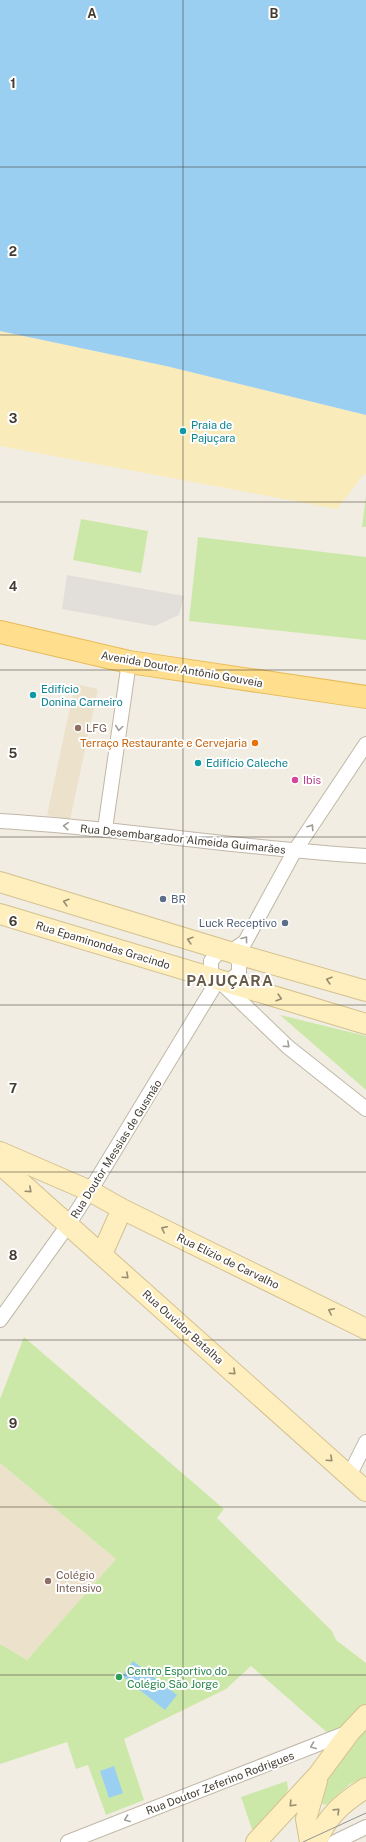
<svg xmlns="http://www.w3.org/2000/svg" width="366" height="1842" font-family="'Public Sans',sans-serif">
  <rect width="100%" height="100%" fill="#f2ede2"/>
  <path fill="#ece2cb" d="M75,684L98,689L70,820L47,815Z
    M0,1463L116,1559L27,1660L0,1644Z"/>
  <path fill="#cce8a8" d="M366,496V527H362Z
    M81,519L148,531L141,573L73,560Z
    M198,537L366,557V640L189,621Z
    M280,1015L366,1036V1090Z
    M24,1337L224,1509L217,1518L332,1631L336,1640L366,1663V1711L356,1721L330,1735L251,1666L226,1689L124,1739L144,1800L106,1815L88,1765L76,1769L67,1742L0,1764V1644L27,1660L116,1559L0,1463V1399Z
    M366,1723V1777L350,1784L327,1804L324,1805L322,1803L325,1778Z
    M287,1781L288,1790L263,1829L254,1835L241,1797Z"/>
  <path fill="#f9ebba" d="M0,331L166,366L366,415V475L364,474L337,509L0,446Z"/>
  <path fill="#e2dfdb" d="M67,575L184,596L179,615L155,626L62,609Z"/>
  <path fill="#9acff2" d="M0,0H366V415L166,366L0,331Z
    M133,1661L177,1695L165,1710L122,1676Z
    M114,1766L123,1793L109,1798L100,1771Z"/>
  <g fill="none" stroke-linecap="round" stroke-linejoin="round">
    <g stroke="#c0b7a7" stroke-width="16">
      <path id="street" d="M0,821C122,828 244,849 366,856
        M105,829L129,662
        M230,952L218,953L211,961V973L288,1047L366,1109
        M219,980L231,979L239,973V961L230,952L245,942L294,852L366,744
        M0,1320L68,1225L90,1191L218,980
        M349,1476L366,1442
        M68,1842L349,1732
        M335,1842L366,1827"/>
    </g>
    <g stroke="#d3c18f" stroke-width="22">
      <path id="secondary" d="M0,882L230,952L366,991
        M0,914L366,1024
        M0,1152L90,1191L122,1209L366,1329
        M0,1164L366,1491
        M102,1254L122,1209
        M256,1842L318,1775L350,1732L366,1715
        M310,1842L306,1819L317,1781
        M317,1842C325,1817 345,1801 366,1788"/>
    </g>
    <g stroke="#e7bc5a" stroke-width="24">
      <path id="primary" d="M0,632L129,662L366,697"/>
    </g>
    <use href="#street" stroke="#fff" stroke-width="14"/>
    <use href="#secondary" stroke="#ffefbe" stroke-width="20"/>
    <use href="#primary" stroke="#ffde8d" stroke-width="22"/>
    <path stroke="#939393" stroke-width="1" d="M303,1842L366,1813"/>
  </g>
  <defs><path id="oneway-chevron" d="M-2-3.5L2.5 0L-2 3.5" fill="none" stroke-width="1.6" stroke-linecap="round" stroke-linejoin="round"/></defs>
  <g stroke="#a19e98">
    <use href="#oneway-chevron" transform="translate(119 728) rotate(98)"/>
    <use href="#oneway-chevron" transform="translate(66 826) rotate(-175)"/>
    <use href="#oneway-chevron" transform="translate(311 827) rotate(-56)"/>
    <use href="#oneway-chevron" transform="translate(245 939) rotate(-53)"/>
    <use href="#oneway-chevron" transform="translate(287 1045) rotate(42)"/>
    <use href="#oneway-chevron" transform="translate(313 1746) rotate(159)"/>
    <use href="#oneway-chevron" transform="translate(127 1819) rotate(159)"/>
  </g>
  <g stroke="#988d71">
    <use href="#oneway-chevron" transform="translate(66 902) rotate(-163)"/>
    <use href="#oneway-chevron" transform="translate(190 940) rotate(-163)"/>
    <use href="#oneway-chevron" transform="translate(329 980) rotate(-164)"/>
    <use href="#oneway-chevron" transform="translate(279 998) rotate(17)"/>
    <use href="#oneway-chevron" transform="translate(29 1190) rotate(42)"/>
    <use href="#oneway-chevron" transform="translate(164 1229) rotate(-154)"/>
    <use href="#oneway-chevron" transform="translate(126 1276) rotate(42)"/>
    <use href="#oneway-chevron" transform="translate(331 1311) rotate(-154)"/>
    <use href="#oneway-chevron" transform="translate(233 1372) rotate(42)"/>
    <use href="#oneway-chevron" transform="translate(330 1459) rotate(42)"/>
    <use href="#oneway-chevron" transform="translate(292 1804) rotate(133)"/>
    <use href="#oneway-chevron" transform="translate(337 1811) rotate(-44)"/>
  </g>
  <path fill="none" stroke="#433c32" stroke-width="1" stroke-opacity="0.55" d="M183,0V1842M0,167H366M0,335H366M0,502H366M0,670H366M0,837H366M0,1005H366M0,1172H366M0,1340H366M0,1507H366M0,1675H366"/>
  <g fill="#0f9aa8" stroke="#fff" stroke-width="1.5">
    <circle cx="183" cy="431" r="4"/>
    <circle cx="33" cy="695" r="4"/>
    <circle cx="198" cy="763" r="4"/>
  </g>
  <g fill="#8d6e63" stroke="#fff" stroke-width="1.5">
    <circle cx="78" cy="728" r="4"/>
    <circle cx="48" cy="1581" r="4"/>
  </g>
  <circle fill="#e8710a" stroke="#fff" stroke-width="1.5" cx="255" cy="743" r="4"/>
  <circle fill="#d1479c" stroke="#fff" stroke-width="1.5" cx="295" cy="780" r="4"/>
  <g fill="#5c6f8a" stroke="#fff" stroke-width="1.5">
    <circle cx="163" cy="899" r="4"/>
    <circle cx="285" cy="923" r="4"/>
  </g>
  <circle fill="#2e9e5b" stroke="#fff" stroke-width="1.5" cx="119" cy="1677" r="4"/>
  <g text-anchor="middle" stroke-width="4" stroke-linejoin="round" paint-order="stroke">
    <g font-size="11" fill="#0d838f" stroke="#fff" text-anchor="start">
      <text x="191" y="429">Praia de<tspan x="191" dy="13">Pajuçara</tspan></text>
      <text x="41" y="693">Edifício<tspan x="41" dy="13">Donina Carneiro</tspan></text>
      <text x="206" y="767">Edifício Caleche</text>
    </g>
    <g font-size="11" fill="#433c32" stroke="#fff">
      <text transform="translate(182 669) rotate(10)" y="4">Avenida Doutor Antônio Gouveia</text>
      <text transform="translate(183 839) rotate(6)" y="4">Rua Desembargador Almeida Guimarães</text>
      <text transform="translate(103 945) rotate(17)" y="4">Rua Epaminondas Gracindo</text>
      <text transform="translate(116 1149) rotate(-58)" y="4">Rua Doutor Messias de Gusmão</text>
      <text transform="translate(228 1261) rotate(26)" y="4">Rua Elízio de Carvalho</text>
      <text transform="translate(183 1327) rotate(42)" y="4">Rua Ouvidor Batalha</text>
      <text transform="translate(220 1783) rotate(-21)" y="4">Rua Doutor Zeferino Rodrigues</text>
    </g>
    <g font-size="11" fill="#785e54" stroke="#fff" text-anchor="start">
      <text x="86" y="732">LFG</text>
      <text x="56" y="1579">Colégio<tspan x="56" dy="13">Intensivo</tspan></text>
    </g>
    <g font-size="11" fill="#c56008" stroke="#fff" text-anchor="end">
      <text x="247" y="747">Terraço Restaurante e Cervejaria</text>
    </g>
    <g font-size="11" fill="#b23c85" stroke="#fff" text-anchor="start">
      <text x="303" y="784">Ibis</text>
    </g>
    <g font-size="11" fill="#4e5e75" stroke="#fff" text-anchor="start">
      <text x="171" y="903">BR</text>
      <text x="277" y="927" text-anchor="end">Luck Receptivo</text>
    </g>
    <g font-size="11" fill="#27864d" stroke="#fff" text-anchor="start">
      <text x="127" y="1675">Centro Esportivo do<tspan x="127" dy="13">Colégio São Jorge</tspan></text>
    </g>
    <g font-size="15" font-weight="bold" letter-spacing="1" fill="#665a49" stroke="#fff">
      <text x="230" y="986">PAJUÇARA</text>
    </g>
  </g>
  <g font-size="13" text-anchor="middle" font-weight="bold" fill="#433c32" stroke="#fff" stroke-width="4" stroke-linejoin="round" paint-order="stroke">
    <text x="92" y="18">A</text>
    <text x="274" y="18">B</text>
    <text x="13" y="88">1</text>
    <text x="13" y="256">2</text>
    <text x="13" y="423">3</text>
    <text x="13" y="591">4</text>
    <text x="13" y="758">5</text>
    <text x="13" y="926">6</text>
    <text x="13" y="1093">7</text>
    <text x="13" y="1260">8</text>
    <text x="13" y="1428">9</text>
  </g>
</svg>
